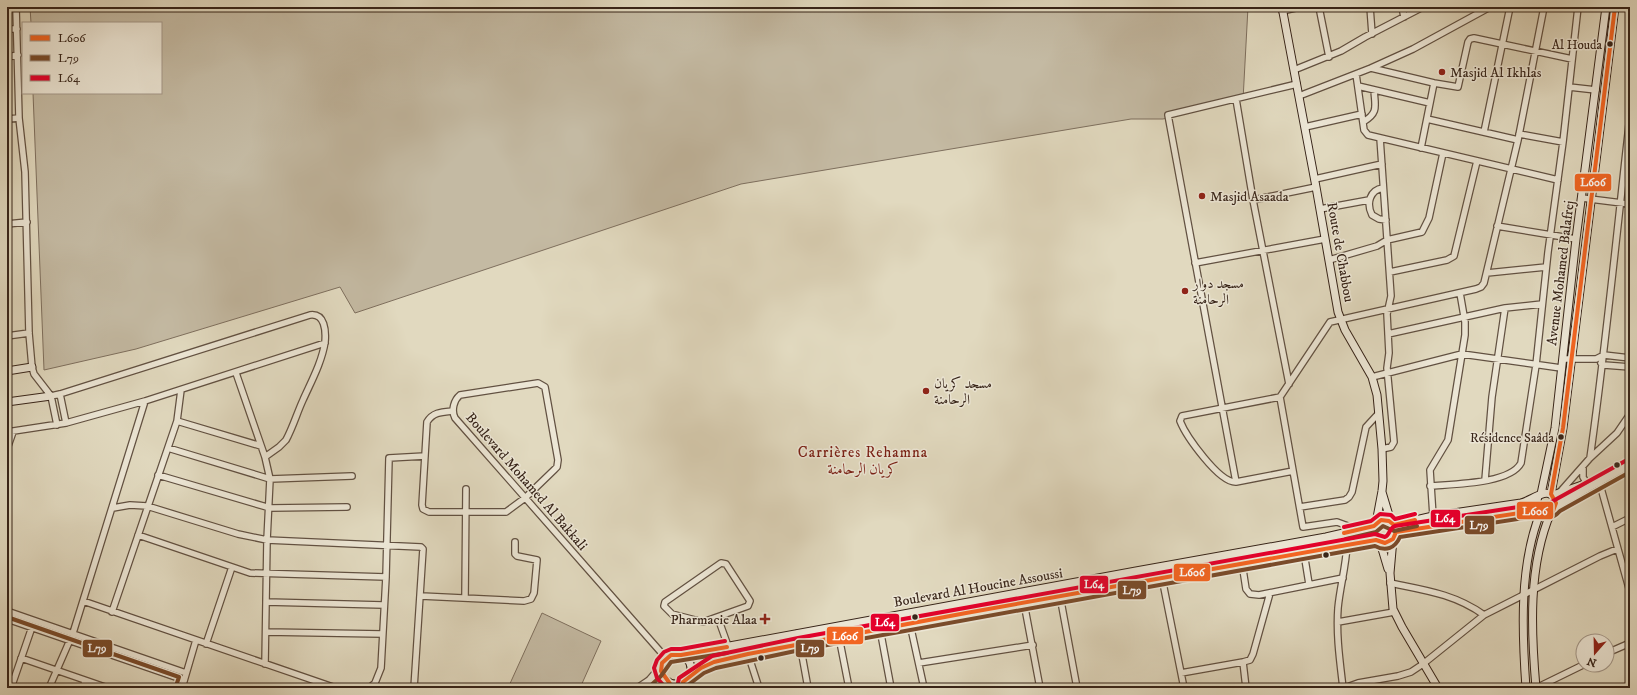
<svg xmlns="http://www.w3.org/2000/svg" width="1637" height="695" font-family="'IM FELL DW Pica',Amiri,serif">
  <rect width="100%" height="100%" fill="#e1d9bf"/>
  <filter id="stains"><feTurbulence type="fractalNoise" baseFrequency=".005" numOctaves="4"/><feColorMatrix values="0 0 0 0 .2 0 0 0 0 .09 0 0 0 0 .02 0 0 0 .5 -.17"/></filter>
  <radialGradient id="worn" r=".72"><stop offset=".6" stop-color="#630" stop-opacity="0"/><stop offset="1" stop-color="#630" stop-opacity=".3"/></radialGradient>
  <path fill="#c4baa3" stroke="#7e6f5e" d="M30,7H1248L1243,100L1163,119H1131L741,184L355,313L340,287L136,349L44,370L33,93H161V23H31Z
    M542,613L601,641L580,688H508Z"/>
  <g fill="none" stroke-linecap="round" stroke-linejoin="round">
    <g stroke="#625142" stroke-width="8">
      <path id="street" d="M16,7L19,118L25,172L29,333L32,367L34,374L51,396L57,425
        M1319,7L1329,57
        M1370,7L1372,34
        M1402,7L1404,17
        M1282,11L1300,7
        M7,29H17
        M7,57L18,55
        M1371,68L1434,83L1458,87L1468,42L1470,39L1474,38L1572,59
        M1294,70L1341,51L1365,37L1423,7
        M1356,74L1364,130L1368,135L1558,180
        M1358,86L1430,103
        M1569,87L1596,90
        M1299,96L1371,68L1413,49L1490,7
        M1236,99L1253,200L1289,384
        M7,119L19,118
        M1427,119L1518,140
        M1363,122C1379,113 1375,106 1374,90
        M1305,127L1362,114
        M1484,132L1510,7
        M1519,134L1563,142
        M1380,138L1391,296L1387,314L1389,353L1387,368L1394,442L1391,447L1382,449
        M1421,148L1434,83
        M1315,179L1382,164
        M1383,188C1370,190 1366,203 1372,215L1379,219L1386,220
        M1582,198L1630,204
        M1253,200L1316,187
        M1320,209L1369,200
        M7,224L27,222
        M1497,226L1576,239
        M1329,260L1377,246L1387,240L1422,232L1429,218L1443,153
        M1195,263L1325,239
        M1390,272L1447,260L1454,256L1477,161
        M1487,273L1546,267
        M1388,334L1505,308L1542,304
        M7,336L29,333
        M1563,359H1596L1604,355L1630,358
        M1601,363L1604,365L1630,367
        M236,373L265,457L270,479L267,540L265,664
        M1372,377L1462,354L1561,368
        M60,394L66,423
        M51,396L60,394L310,315C325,313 326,331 325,342C322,362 311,382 303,400C297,413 293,427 286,440L279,447L265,457
        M1280,397L1182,416L1180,421C1186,436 1219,483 1236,482L1293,471
        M453,411C442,412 433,412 427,422L422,505L423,509L429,512H506L525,498L554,470L557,467L558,460L545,387L538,383L460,395C454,400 451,410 455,418L666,658
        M177,421L261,446
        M7,432L66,423L145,401L325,343
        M168,448L270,479L352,476
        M7,449L13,432
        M1590,458C1606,345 1617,230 1630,116
        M1583,468V477L1587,484
        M158,475L270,508L347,507
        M1485,480L1492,397L1505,308
        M1599,481L1630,592
        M1236,482L1168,115L1297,84
        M1430,486C1453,484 1510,484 1521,463L1536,365L1548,252L1563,142L1578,7
        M1560,492L1590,458L1617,433L1630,414
        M1300,507L1345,500L1349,497L1352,492L1366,427L1378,414
        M113,508L130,505L147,506L238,534L267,540L421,547L423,549L414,688
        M1433,516L1430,470L1448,440L1465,335V322L1460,293
        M1612,527L1630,518
        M1359,530L1337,522L1303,527L1280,397L1330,322L1476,289L1481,287L1484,283L1518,140L1544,7
        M138,535L250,573L386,577
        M1304,553L1309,584
        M721,563L726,564L750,601L748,606L703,622L672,614L664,606L665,602Z
        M1242,563L1246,589L1250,594L1259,595L1343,578
        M1624,570L1630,568
        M1162,578L1184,688
        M1390,583C1424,590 1455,594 1484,615
        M421,596L524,601L531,599L534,593L537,560L517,556L515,554V542
        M1060,596L1077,688
        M465,598L466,489
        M83,601L336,688
        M266,602L383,605
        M1024,603L1040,688
        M7,611L186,673
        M112,612L177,421L181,390
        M718,618L728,646
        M7,619L184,680
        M1338,622L1394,612
        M910,624L924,688
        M880,629L891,688
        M266,632L382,634
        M798,633L808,688
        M839,637L849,688
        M206,644L232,567
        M1607,653L1630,643
        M748,654L759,688
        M21,658L108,688
        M1243,662L1246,688
        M919,663L1033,645
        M1181,673L1243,662L1250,660L1253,654L1270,593
        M649,680H665
        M11,688L32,627
        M49,688L73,633L145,401
        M83,688L85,681
        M182,688L196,640
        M369,688L375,683L381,668L386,577L389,458L425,456
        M637,688L649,680L661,666
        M1343,688C1340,662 1336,635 1338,608C1340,587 1346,566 1347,545
        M1344,688L1358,683L1398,676L1411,672L1423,664L1484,615L1600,556L1617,549
        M1536,688L1583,665"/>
    </g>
    <g stroke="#372419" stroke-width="9">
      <path id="secondary" d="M1282,7L1316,187L1338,312L1345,330L1372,377L1377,395L1382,449L1383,481L1382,491L1376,523
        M7,371L32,367
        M7,402L51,396
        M1382,492L1391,522
        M1541,494L1555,428L1576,239L1606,7
        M1551,494L1563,428L1615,7
        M1553,495L1582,485L1593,484
        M1556,506C1581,492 1605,478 1630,465
        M1372 531a12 12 0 1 1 24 0a12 12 0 1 1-24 0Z
        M1394,525L1433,516L1521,503C1530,501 1543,490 1550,494C1560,498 1557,509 1549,513L1541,511L1536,503L1538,497
        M1396,532L1531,512L1539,510
        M1393,539L1390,573L1393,609L1402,627L1438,688
        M1380,542L1388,569
        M661 669a15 15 0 1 1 30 0a15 15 0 1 1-30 0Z
        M681,655L1136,571L1326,537L1374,526
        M688,679L701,668L714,662L799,644L1376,540
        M1526,688C1522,632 1519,564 1541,511
        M1536,688C1531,630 1528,566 1551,512"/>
    </g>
    <use href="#street" stroke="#ece6d5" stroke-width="5.5"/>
    <use href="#secondary" stroke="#ece6d5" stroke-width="7"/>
    <g stroke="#ece6d5" stroke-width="7">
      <path id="bus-1" d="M1344,533L1374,526L1381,520L1389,521L1394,525L1415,520
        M673,688L661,671L662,663L671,655H681L727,647
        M683,688V682L701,668L714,662L748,654L966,613L1347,545L1376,540L1385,543L1393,539L1396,532L1539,510L1546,513L1553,511L1556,503L1551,494L1563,428L1615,7"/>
    </g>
    <g stroke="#ece6d5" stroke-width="7">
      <path id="bus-2" d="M1346,539L1376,532L1383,526L1394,531L1417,526
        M7,617L179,677L176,686
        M648,688L661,676L671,662L727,653
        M684,688L704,673L716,668L800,650L1375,546C1386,552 1395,548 1400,537L1538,516C1547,520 1554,518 1560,511L1630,472"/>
    </g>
    <g stroke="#ece6d5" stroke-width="7">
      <path id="bus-3" d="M1344,527L1371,521L1380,514L1391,515L1395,519L1415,514
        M666,688L657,678L654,668L657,660L664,652L671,649H681L725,641
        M677,688L679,678L712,656L798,638L1375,534L1385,537C1390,535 1389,528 1395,526L1538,504L1547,507L1553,501L1627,460"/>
    </g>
    <use href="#bus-1" stroke="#f26522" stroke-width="4"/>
    <use href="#bus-2" stroke="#7a4b2a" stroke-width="4"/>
    <use href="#bus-3" stroke="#e4002b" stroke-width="4"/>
  </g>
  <g fill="#372419" stroke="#ece6d5" stroke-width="1.5">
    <circle cx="1610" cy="44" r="3.5"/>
    <circle cx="1561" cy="437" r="3.5"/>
    <circle cx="1617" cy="465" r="3.5"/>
    <circle cx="1326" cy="555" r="3.5"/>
    <circle cx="915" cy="617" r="3.5"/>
    <circle cx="761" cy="658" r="3.5"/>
  </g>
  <g fill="#8f2418" stroke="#ece6d5" stroke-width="1.5">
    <circle cx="1442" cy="72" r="4"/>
    <circle cx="1202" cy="196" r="4"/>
    <circle cx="1185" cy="291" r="4"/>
    <circle cx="926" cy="391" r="4"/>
    <path d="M763 613h4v4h4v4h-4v4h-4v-4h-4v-4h4z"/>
  </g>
  <g text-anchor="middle" stroke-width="3" stroke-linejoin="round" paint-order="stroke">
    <g font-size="13" fill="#372419" stroke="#ece6d5" text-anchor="end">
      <text x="1602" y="49">Al Houda</text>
      <text x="1554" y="442">Résidence Saâda</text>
    </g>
    <g font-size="14" fill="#372419" stroke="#ece6d5" text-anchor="start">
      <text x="1450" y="77">Masjid Al Ikhlas</text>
      <text x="1210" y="201">Masjid Asaada</text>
      <text x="1193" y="288">مسجد دوار<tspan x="1193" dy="16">الرحامنة</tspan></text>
      <text x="934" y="388">مسجد كريان<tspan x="934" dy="16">الرحامنة</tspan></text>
      <text x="757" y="624" text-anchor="end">Pharmacie Alaa</text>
    </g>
    <g font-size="14" fill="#372419" stroke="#ece6d5">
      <text transform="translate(1341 252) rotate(80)" y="5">Route de Chabbou</text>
      <text transform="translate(1560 273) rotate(-83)" y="5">Avenue Mohamed Balafrej</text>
      <text transform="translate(527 481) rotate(49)" y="5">Boulevard Mohamed Al Bakkali</text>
      <text transform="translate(978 587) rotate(-10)" y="5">Boulevard Al Houcine Assoussi</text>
    </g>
    <g font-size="15" letter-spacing="1" fill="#7a1f14" stroke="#ece6d5">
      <text x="863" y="457">Carrières Rehamna<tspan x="863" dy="17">كريان الرحامنة</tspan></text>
    </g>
  </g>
  <g stroke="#ece6d5" stroke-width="1.5">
    <rect x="1574" y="173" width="38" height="19" rx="4" fill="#f26522"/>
    <rect x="1516" y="501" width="38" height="19" rx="4" fill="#f26522"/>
    <rect x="1430" y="509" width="31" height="19" rx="4" fill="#e4002b"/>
    <rect x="1464" y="515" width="31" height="20" rx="4" fill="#7a4b2a"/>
    <rect x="1173" y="563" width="38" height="19" rx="4" fill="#f26522"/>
    <rect x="1079" y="575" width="30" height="19" rx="4" fill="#e4002b"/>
    <rect x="1117" y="580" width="30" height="20" rx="4" fill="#7a4b2a"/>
    <rect x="870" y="613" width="30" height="19" rx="4" fill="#e4002b"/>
    <rect x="826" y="626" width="38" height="19" rx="4" fill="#f26522"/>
    <rect x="795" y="639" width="30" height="19" rx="4" fill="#7a4b2a"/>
    <rect x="82" y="639" width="31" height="19" rx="4" fill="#7a4b2a"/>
  </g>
  <g font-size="11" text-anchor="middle" font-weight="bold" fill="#fff">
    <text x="1593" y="186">L606</text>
    <text x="1535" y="515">L606</text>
    <text x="1445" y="522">L64</text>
    <text x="1479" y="529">L79</text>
    <text x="1192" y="576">L606</text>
    <text x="1094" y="588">L64</text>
    <text x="1132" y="594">L79</text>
    <text x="885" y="626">L64</text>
    <text x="845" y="640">L606</text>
    <text x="810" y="652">L79</text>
    <text x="97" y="652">L79</text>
  </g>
  <rect width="1637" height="695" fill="none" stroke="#e1d9bf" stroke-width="24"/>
  <rect x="8" y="8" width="1621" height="679" fill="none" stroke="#372419" stroke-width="2"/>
  <rect x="12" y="12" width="1613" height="671" fill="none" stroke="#372419"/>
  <rect x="22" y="22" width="140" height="72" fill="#ece6d5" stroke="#a4988a"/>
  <rect x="30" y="35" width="20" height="6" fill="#f26522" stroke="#a4988a"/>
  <text x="58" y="42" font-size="12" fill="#372419">L606</text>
  <rect x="30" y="55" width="20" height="6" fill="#7a4b2a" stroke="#a4988a"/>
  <text x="58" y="62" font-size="12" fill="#372419">L79</text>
  <rect x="30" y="75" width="20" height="6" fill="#e4002b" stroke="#a4988a"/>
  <text x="58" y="82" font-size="12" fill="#372419">L64</text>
  <g transform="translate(1595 653) rotate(200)"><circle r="19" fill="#ece6d5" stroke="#a4988a"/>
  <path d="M0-3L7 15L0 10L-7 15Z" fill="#8f2418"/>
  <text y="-6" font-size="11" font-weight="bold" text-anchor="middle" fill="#372419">N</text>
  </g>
  <rect width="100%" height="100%" filter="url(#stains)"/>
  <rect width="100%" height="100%" fill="url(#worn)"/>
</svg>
